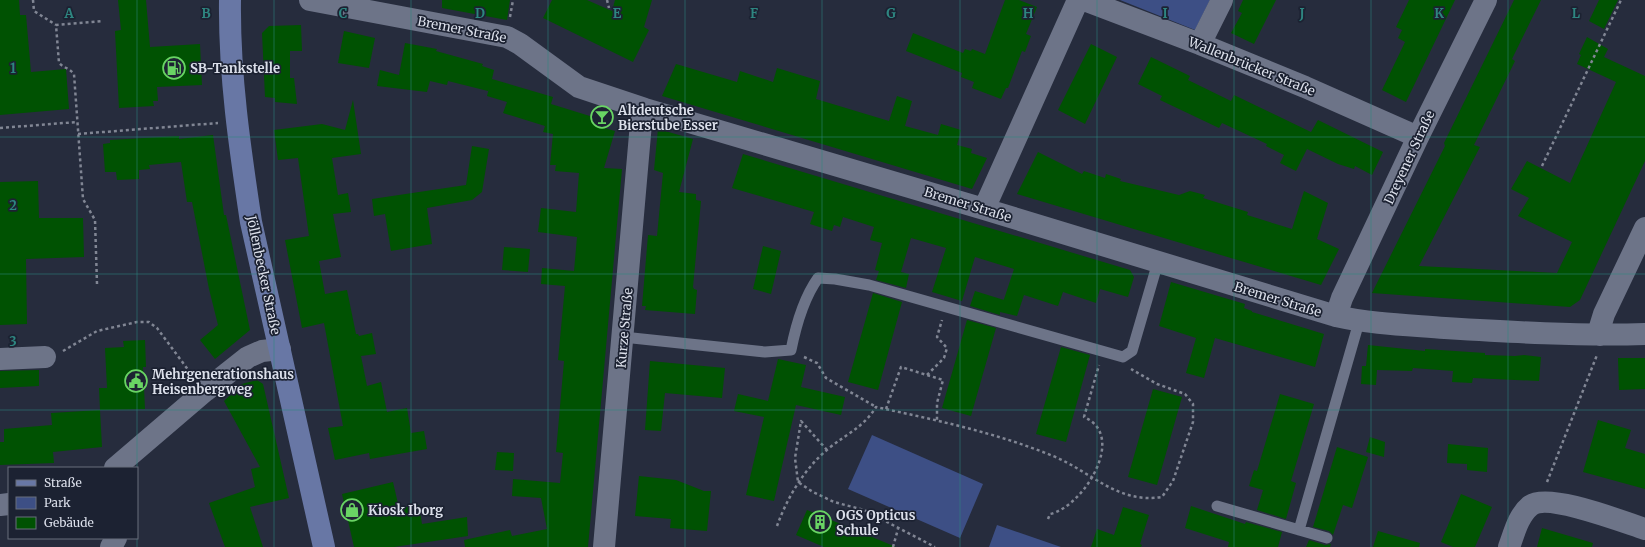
<svg xmlns="http://www.w3.org/2000/svg" width="1645" height="547" font-family="Merriweather,serif">
  <rect width="100%" height="100%" fill="#262c3d"/>
  <path fill="#3d4f85" d="M1120,0H1210L1195,30Z
    M872,435L983,484L960,538L848,489Z
    M997,525L1061,547H989Z"/>
  <path fill="#005202" d="M0,0H19L20,15H26L31,72L66,69L69,109L0,115Z
    M118,0H146L150,47L200,44L202,85L157,87L158,101H153L154,106L119,108L115,31L121,30Z
    M442,0H510L507,20L442,8Z
    M552,0H587L612,11L615,0H652L644,27L649,30L633,62L543,18Z
    M1005,0H1019L1037,7L1026,34L1031,36L1025,52L1022,51L1008,88H1006L1001,99L972,88L974,82L961,77L962,73L906,51L913,33L963,53L965,49L971,51L972,49L985,54Z
    M1243,0H1276L1254,44L1231,33L1242,13L1238,11Z
    M1409,0H1455L1406,102L1382,90L1405,42L1398,38L1402,30L1396,27Z
    M1514,0H1541L1512,59L1515,61L1474,145L1480,147L1419,266L1557,273L1572,242L1518,216L1529,198L1511,189L1527,161L1570,183L1616,82L1577,64L1581,55L1579,54L1587,37L1608,49L1604,57L1645,76V161L1580,300L1570,307L1372,293L1445,146L1444,143Z
    M1599,0H1618L1604,29L1589,21Z
    M301,25L302,51H290V78H294L297,104L275,102V98L265,97L262,33L269,26Z
    M344,31L375,38L369,68L338,63Z
    M405,43L437,49L436,51L483,64L482,66L494,70L492,79L553,97L551,104L606,121L604,128L615,131L604,168L622,169L588,547H465L464,540L510,530L512,536L547,529L541,498L512,496L513,479L560,483L563,453L556,452L564,361L558,360L565,286L541,284L542,268L574,271L577,237L538,232L541,208L576,212L579,173L555,171L556,165H550L553,134L543,132L545,126L503,113L507,102L487,96L489,88L488,91L448,81L447,85L430,81L427,92L377,86L380,70L399,75Z
    M1091,44L1117,57L1085,124L1058,110Z
    M1151,57L1190,76L1188,80L1231,101L1234,95L1311,132L1318,120L1383,152L1372,175L1355,166L1354,169L1338,164L1307,149L1296,171L1280,163L1284,155L1266,146L1267,144L1222,123L1219,128L1160,100L1162,96L1138,84Z
    M676,64L737,82L740,71L773,82L777,68L820,81L816,99L889,121L897,96L912,101L905,126L938,135L941,124L961,130L957,145L972,149L971,153L987,158L972,189L662,96Z
    M353,100L361,154L332,158L338,195L348,193L351,212L333,214L341,257L319,261L325,294L347,290L356,334H358L359,336L372,333L376,354L361,356L367,386L381,382L387,412L407,408L411,433L424,431L427,449L370,459L369,453L335,460L328,428L343,426L324,323L302,328L285,240L309,236L298,158L278,160L274,130L322,124L345,130Z
    M658,129L693,139L679,192L696,194V200L701,201L693,287L694,289L697,290L695,314L645,310L646,306H642L648,235L657,236L663,173L654,170Z
    M213,135L224,215H226L250,330L215,359L200,340L218,325L209,289L192,202H187L181,162L149,165L150,169L139,170V179L117,180L116,172H105L103,144L110,143V140L179,136V139Z
    M472,146L489,149L482,192L472,200L427,208L432,244L391,251L385,214L374,216L372,199L466,185Z
    M1038,152L1082,174L1084,171L1105,178L1106,174L1121,179L1120,181L1179,195L1190,191L1205,195L1203,198L1248,212L1247,215L1292,229L1304,191L1328,203L1317,239L1339,249L1321,285L1017,194Z
    M743,154L1130,270L1134,277L1128,297L1100,289L1096,303L1063,292L1058,306L1024,295L1017,316L1000,312V315L970,306L975,291L1004,300L1003,302L1014,269L975,257L962,301L932,292L946,248L911,238L901,272L909,274L906,288L876,280L879,271L875,270L882,243L870,240L874,227L843,217L840,227L834,225L832,231L810,224L814,212L732,188Z
    M38,181L39,218H83L84,257L26,259L27,324L0,325V182Z
    M763,246L781,251L771,294L753,289Z
    M504,247L530,249L528,272L502,270Z
    M1171,282L1245,304L1244,308L1252,311V312L1324,334L1315,367L1215,338L1204,378L1186,373L1196,338L1159,326Z
    M873,293L902,302L878,390L848,382Z
    M967,320L996,328L971,416L942,408Z
    M145,340L146,367H143L145,409L100,410L99,388H107L105,348L124,347L123,341Z
    M1368,345L1425,351V349L1485,353V355L1515,356L1524,355L1541,357L1539,381L1473,378L1472,383L1452,382L1453,371L1413,368L1412,371L1377,370L1376,385L1361,384L1362,366H1366Z
    M1061,347L1090,355L1066,442L1036,434Z
    M1618,358H1645V389L1619,390Z
    M778,359L806,365L801,387L845,397L841,415L796,405L774,501L746,495L764,417L734,411L738,394L768,401Z
    M650,361L725,368L722,398L665,393L661,431L645,430Z
    M39,370V386L0,388V371Z
    M257,380L263,384L289,498L250,507L263,547H225L209,503L255,487L251,469L260,467L224,401L242,384Z
    M1153,389L1182,397L1157,485L1128,477Z
    M1280,394L1314,404L1291,481L1296,483L1286,519L1257,510L1263,490L1249,486L1254,470L1257,471Z
    M100,410L102,447L53,452L54,463L0,465V442H4V429L52,425L51,413Z
    M1598,420L1631,430L1625,448L1645,454V489L1583,472Z
    M1370,437L1385,442L1384,457L1366,452Z
    M1448,444L1488,448L1487,472L1467,470V464L1447,463Z
    M1337,447L1368,457L1352,508L1343,505L1333,535L1329,531L1313,527Z
    M497,452L514,453L513,471L495,470Z
    M639,476L676,480L704,491H711L707,531L670,528L671,519L635,516Z
    M393,482L399,508L419,505L422,524L467,517L468,536L394,547H354L342,494Z
    M1461,494L1492,507L1475,547H1453L1441,542Z
    M1191,506L1245,524L1246,522L1253,524L1282,532L1278,547H1228L1229,542L1185,528Z
    M1123,507L1149,515L1140,544L1142,545L1141,547H1091L1097,529L1114,535Z
    M807,510L896,547H824L796,535Z
    M1542,528L1593,543L1592,547H1537Z
    M1378,531L1420,543L1419,547H1373Z
    M1309,540L1325,545L1331,544L1330,547H1306Z"/>
  <g fill="none" stroke-linecap="round" stroke-linejoin="round">
    <path stroke="#818694" stroke-width="2.5" stroke-dasharray="3 3" stroke-linecap="butt" d="M33,0L34,11L56,25
      M607,0L609,8
      M510,17L513,0
      M0,128L77,122
      M78,134L218,123
      M1542,166L1621,0
      M97,284L95,220L83,199L74,74C69,68 64,68 59,63L56,25L102,21
      M63,351L97,331L137,322H149L157,328L192,375
      M804,357L817,363L826,378L876,407
      M927,375L944,358L947,348L937,337L942,320
      M886,409L901,367L943,380L937,403V420
      M827,450L801,421L795,458L798,482L813,492L834,502L864,510L935,547
      M1547,482L1597,355
      M1048,519L1050,514C1083,507 1128,436 1084,417L1099,365
      M777,526C787,498 804,469 828,449C846,434 863,428 876,407C936,420 997,433 1053,456C1092,472 1117,504 1162,497L1173,481L1193,422V404L1185,394L1157,384L1131,369
      M893,547L898,529"/>
    <path stroke="#6d7488" stroke-width="11" d="M623,337L765,352L791,350C796,325 803,299 818,278L835,279L869,285L1123,357L1132,351L1158,262
      M1217,506L1327,538
      M1299,530L1359,322"/>
    <path stroke="#6d7488" stroke-width="22" d="M310,0L507,37L520,44L579,87L645,109L984,209L1336,316C1372,324 1408,325 1445,328C1511,332 1578,336 1645,334
      M1084,0L1200,44L1305,87L1418,137
      M1200,44L1222,0
      M984,209L1078,0
      M1336,316L1342,298L1418,137L1486,0
      M1600,335V327L1604,314L1645,228
      M0,359L45,357
      M115,468L205,391L248,357L262,351L280,349
      M0,505L9,504
      M111,547L116,538
      M604,547L641,123L645,109
      M1509,547C1514,534 1518,516 1530,506C1547,492 1623,522 1645,529"/>
    <path stroke="#6877a5" stroke-width="22" d="M230,0C229,75 240,149 251,222L324,547"/>
  </g>
  <path fill="none" stroke="#2e8681" stroke-width="1" stroke-opacity="0.55" d="M137,0V547M274,0V547M411,0V547M548,0V547M685,0V547M822,0V547M960,0V547M1097,0V547M1234,0V547M1371,0V547M1508,0V547M0,137H1645M0,274H1645M0,410H1645"/>
  <defs>
    <g id="fuel-ring" transform="scale(1.15)"><circle r="9.5" fill="#1c2232" stroke="#69d464" stroke-width="1.5"/><path d="M-5.5-6h7V0h2V4h1.3V-2.5L3-4.5l.8-.8L6-3V5H2.5V1h-1V6h-7ZM-4.2-4.7v3.2H.2V-4.7Z" fill="#69d464"/></g>
    <g id="bar-ring" transform="scale(1.15)"><circle r="9.5" fill="#1c2232" stroke="#69d464" stroke-width="1.5"/><path d="M-6-5H6L.8 .8V4.5H3.5V6h-7V4.5H-.8V.8Z" fill="#69d464"/></g>
    <g id="civic-ring" transform="scale(1.15)"><circle r="9.5" fill="#1c2232" stroke="#69d464" stroke-width="1.5"/><path d="M-.6-6.5H3V-4.5H.6V-3L4-1V1h2V6H-6V1h2V-1L-.6-3ZM-1.2 2.5V6h2.4V2.5Z" fill="#69d464"/></g>
    <g id="shop-ring" transform="scale(1.15)"><circle r="9.5" fill="#1c2232" stroke="#69d464" stroke-width="1.5"/><path d="M-5-2.5h2.3a2.7 3.5 0 0 1 5.4 0H5L5.5 6h-11ZM-1.5-2.5h3a1.5 2.3 0 0 0-3 0Z" fill="#69d464"/></g>
    <g id="building-ring" transform="scale(1.15)"><circle r="9.5" fill="#1c2232" stroke="#69d464" stroke-width="1.5"/><path d="M-4-6H4V6H1V3H-1V6H-4ZM-2.5-4.3h1.7v1.8h-1.7ZM.8-4.3h1.7v1.8H.8ZM-2.5-1h1.7V.8h-1.7ZM.8-1h1.7V.8H.8Z" fill="#69d464"/></g>
  </defs>
  <g fill-rule="evenodd">
    <use href="#fuel-ring" x="174" y="68"/>
    <use href="#bar-ring" x="602" y="117"/>
    <use href="#civic-ring" x="136" y="381"/>
    <use href="#shop-ring" x="352" y="510"/>
    <use href="#building-ring" x="820" y="522"/>
  </g>
  <g text-anchor="middle" stroke-width="3.5" stroke-linejoin="round" paint-order="stroke">
    <g font-size="13" fill="#dbdfea" stroke="#1c2232">
      <text transform="translate(462 29) rotate(11)" y="5">Bremer Straße</text>
      <text transform="translate(1252 66) rotate(22)" y="5">Wallenbrücker Straße</text>
      <text transform="translate(1409 157) rotate(-65)" y="5">Dreyener Straße</text>
      <text transform="translate(968 204) rotate(17)" y="5">Bremer Straße</text>
      <text transform="translate(264 275) rotate(78)" y="5">Jöllenbecker Straße</text>
      <text transform="translate(1278 299) rotate(17)" y="5">Bremer Straße</text>
      <text transform="translate(624 328) rotate(-85)" y="5">Kurze Straße</text>
    </g>
    <g font-size="13" font-weight="bold" fill="#dbdfea" stroke="#1c2232" text-anchor="start">
      <text x="190" y="73">SB-Tankstelle</text>
      <text x="618" y="115">Altdeutsche<tspan x="618" dy="15">Bierstube Esser</tspan></text>
      <text x="152" y="379">Mehrgenerationshaus<tspan x="152" dy="15">Heisenbergweg</tspan></text>
      <text x="368" y="515">Kiosk Iborg</text>
      <text x="836" y="520">OGS Opticus<tspan x="836" dy="15">Schule</tspan></text>
    </g>
  </g>
  <g font-size="13" text-anchor="middle" font-weight="bold" fill="#2e8681" stroke="#1c2232" stroke-width="3.5" stroke-linejoin="round" paint-order="stroke">
    <text x="69" y="18">A</text>
    <text x="206" y="18">B</text>
    <text x="343" y="18">C</text>
    <text x="480" y="18">D</text>
    <text x="617" y="18">E</text>
    <text x="754" y="18">F</text>
    <text x="891" y="18">G</text>
    <text x="1028" y="18">H</text>
    <text x="1165" y="18">I</text>
    <text x="1302" y="18">J</text>
    <text x="1439" y="18">K</text>
    <text x="1576" y="18">L</text>
    <text x="13" y="73">1</text>
    <text x="13" y="210">2</text>
    <text x="13" y="346">3</text>
  </g>
  <rect x="8" y="467" width="130" height="72" fill="#1c2232" stroke="#686e7c"/>
  <rect x="16" y="480" width="20" height="6" fill="#6877a5" stroke="#686e7c"/>
  <text x="44" y="487" font-size="12" fill="#dbdfea">Straße</text>
  <rect x="16" y="497" width="20" height="12" fill="#3d4f85" stroke="#686e7c"/>
  <text x="44" y="507" font-size="12" fill="#dbdfea">Park</text>
  <rect x="16" y="517" width="20" height="12" fill="#005202" stroke="#686e7c"/>
  <text x="44" y="527" font-size="12" fill="#dbdfea">Gebäude</text>
</svg>
